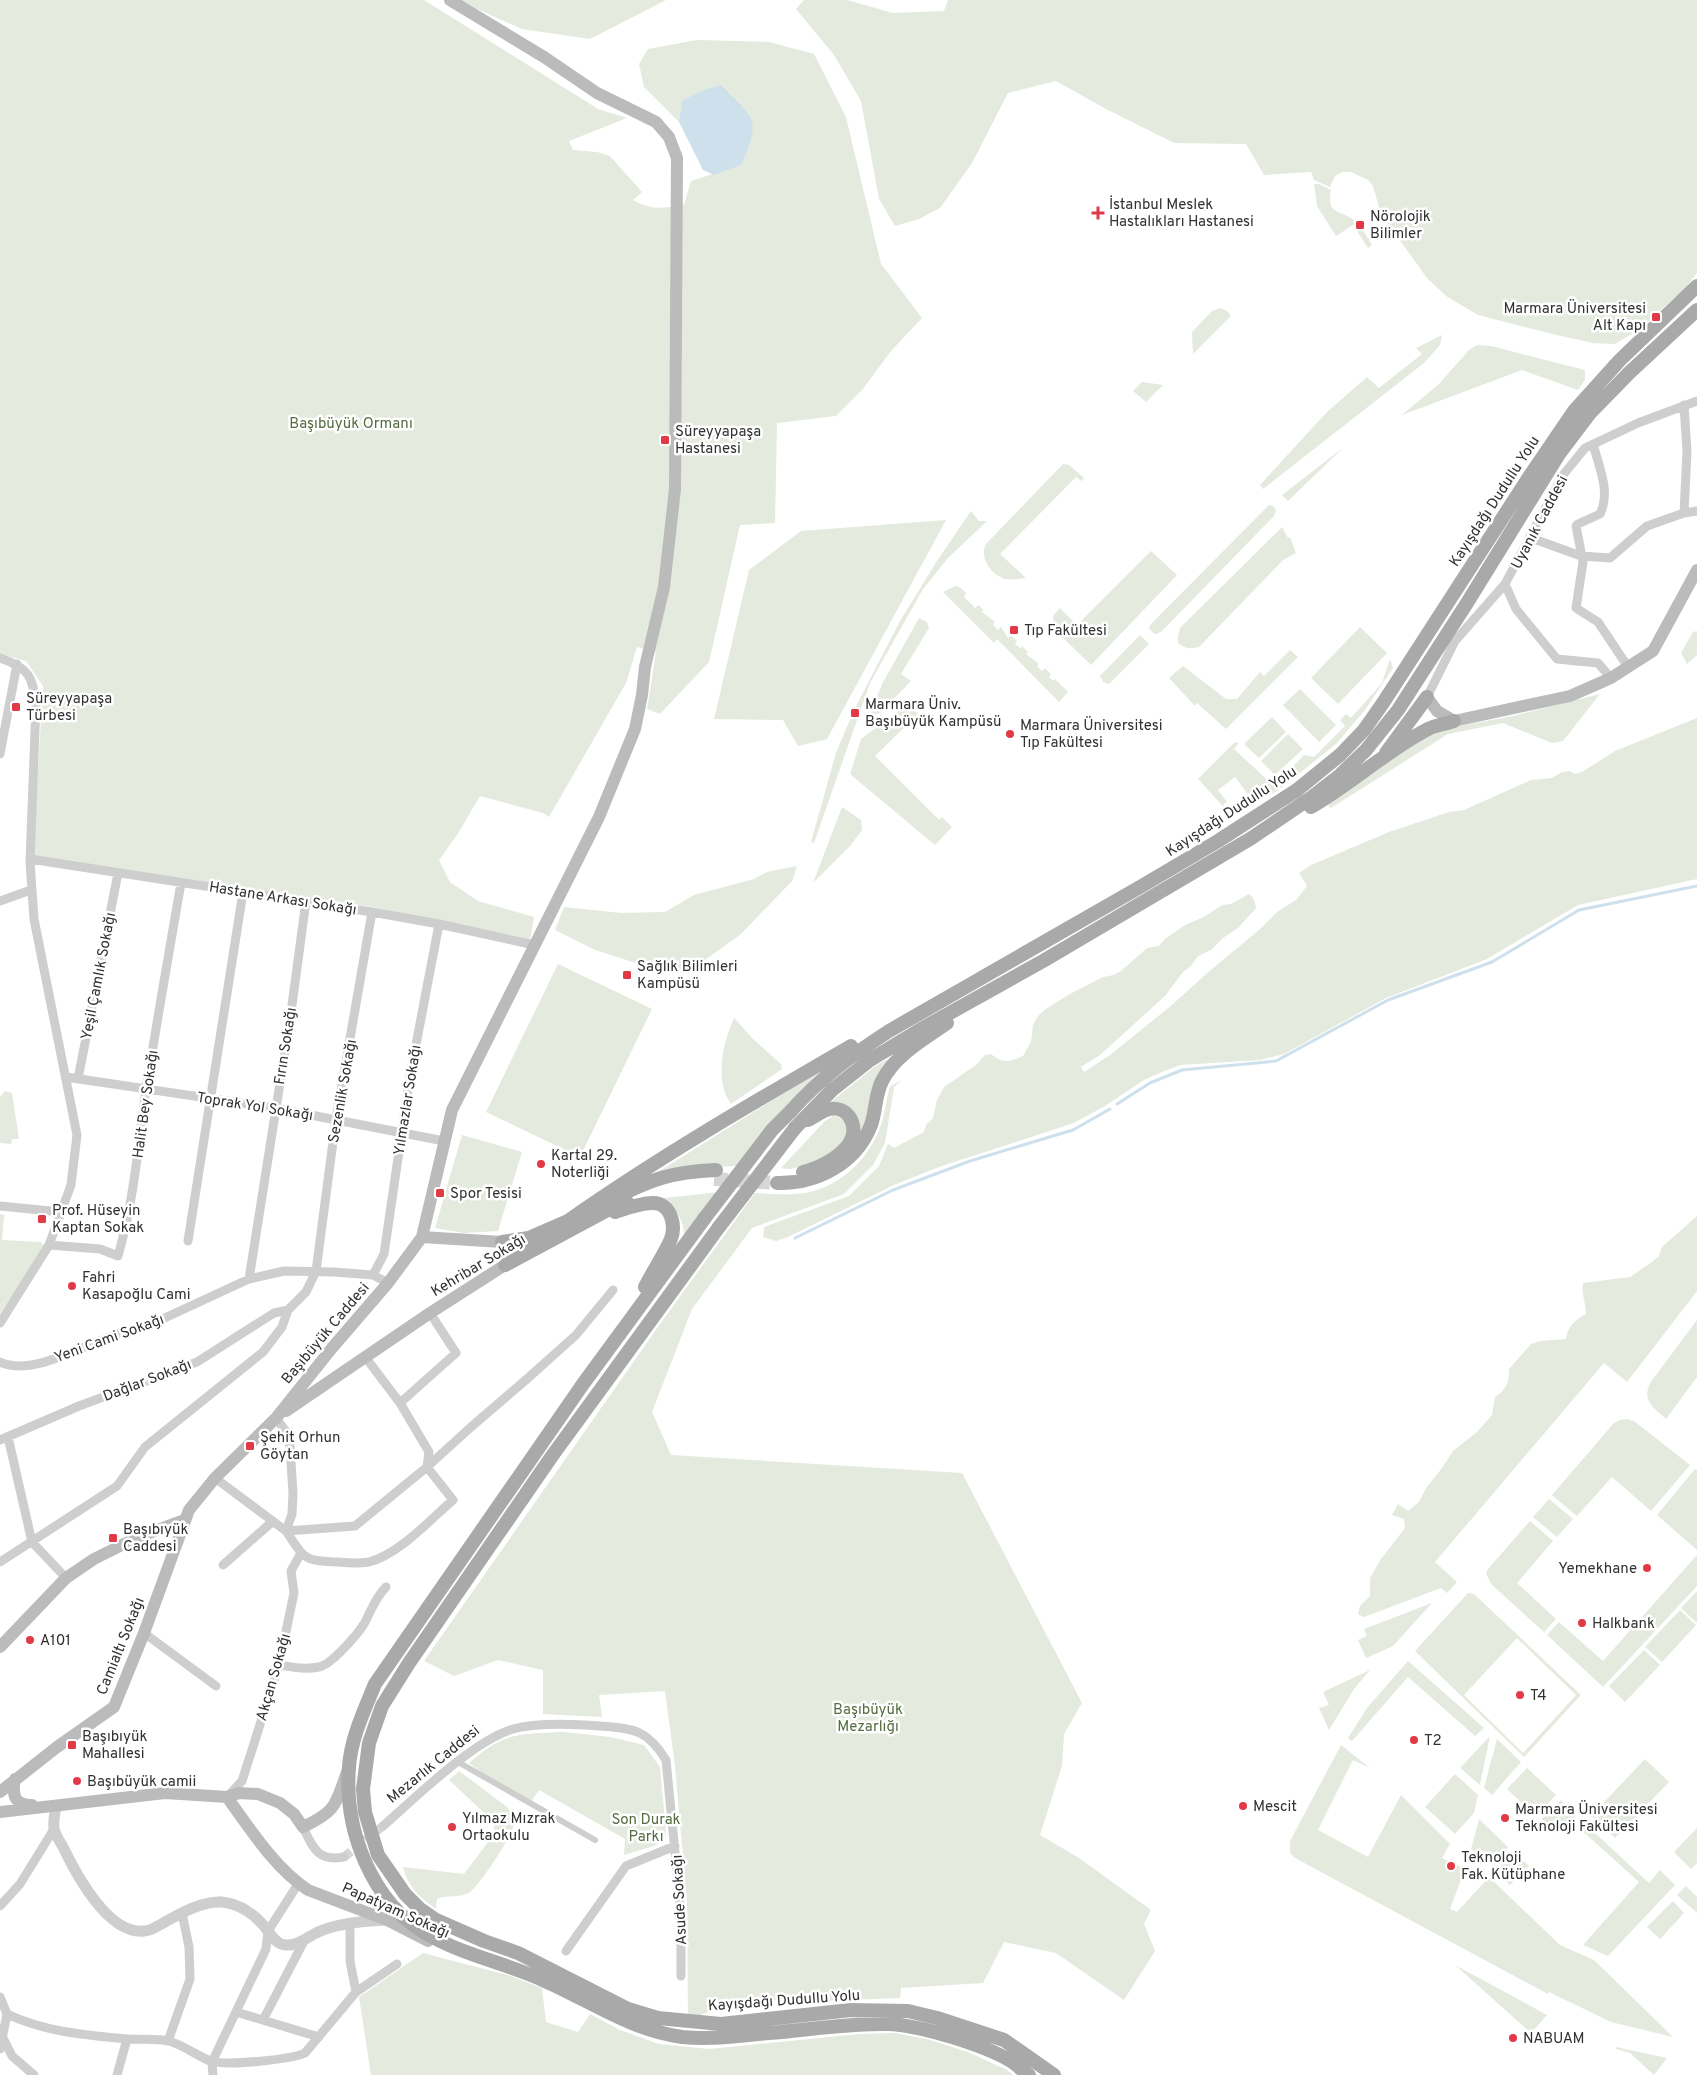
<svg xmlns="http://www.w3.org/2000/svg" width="1697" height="2075" font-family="Overpass,sans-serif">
  <rect width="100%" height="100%" fill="#fff"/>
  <path fill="#e4eadd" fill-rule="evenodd" d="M0,0H424L598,109L627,118L569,141L573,150L597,152L610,156L642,192L633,200C652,211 664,208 684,205L691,181L741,165L682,101L679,122L644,87L639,64L648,49L697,40L769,42L814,54L846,117L881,264L922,318L891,351L862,390L836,416L777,423L775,523L740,525L709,662L660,714L647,709L656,652L637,647L626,683L549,817L543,813L480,796L457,835L439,860L450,882L478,901L534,917L530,940L373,907L33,856L43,686L26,661L0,654Z
    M457,0H666L590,39L522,29Z
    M804,0H847L893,13L944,11L948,0H1697V273L1686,287L1640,329L1615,344L1593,343L1561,336L1478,315L1446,296L1427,278L1381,214L1373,186L1368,180L1351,172H1342L1335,176L1330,187L1314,180L1311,172L1264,175L1246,144L1174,143L1106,109L1056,81L1008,93L972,163L940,208L919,219L895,226L879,199L861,101L834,55L796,9Z
    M1314,184H1319L1331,190C1326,217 1342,209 1355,221C1362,228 1367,236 1372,245L1368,248L1353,225L1336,236L1317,206Z
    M1221,308L1227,311L1231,316L1193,354L1192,332L1212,311Z
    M1442,335L1440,345L1424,363L1263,489L1260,485L1327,412L1367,377L1379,388L1422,354L1416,348Z
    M1477,345L1491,346L1581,369L1585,371V380L1578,390L1522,370L1402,415L1439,384L1469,350Z
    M1142,382L1163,385L1146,402L1133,391Z
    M1344,447L1288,501L1282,495Z
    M1063,464L1069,465L1084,478L1081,481L1076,477L1000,554L1026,578C1019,579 1012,580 1005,579C991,575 979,557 986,544Z
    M1269,505L1273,506L1276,510L1274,516L1161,632L1155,634L1149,629L1150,625Z
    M971,511L979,521H987L948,558L923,589L870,683L814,843L811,842L836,753L853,712L900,621L937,561Z
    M946,520L827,739L798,746L783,720L714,719L749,570L801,531Z
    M1282,527L1288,538L1290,537L1296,553L1283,560L1199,647C1190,649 1186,649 1178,643V636L1180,628Z
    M1151,551L1177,575L1091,665L1054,629L1053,616L1060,608L1077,625Z
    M955,586L961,588L966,593L964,597L975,608L979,605L983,610L982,612L995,622L993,625L998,630L1001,627L1008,638L1011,635L1017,641L1015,644L1020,648L1022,646L1028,652L1026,654L1039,664L1037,666L1042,671L1045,668L1051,674L1049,677L1053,681L1055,679L1068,692L1059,702L997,639L994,643L943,592Z
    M919,618L927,622L929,628L901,674L911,681L880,713L870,716L882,684Z
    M1360,627L1387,653L1338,704L1311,678Z
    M1697,631V655L1687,664L1681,653L1693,632Z
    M1140,635L1149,644L1109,684L1103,682L1100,676Z
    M1290,650L1298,657L1226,729L1197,703L1195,706L1169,678L1183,666L1226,699H1237L1260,672L1264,676Z
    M1390,659L1393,668L1365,710L1336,744L1277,791L1230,814L1198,779L1235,742L1239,743L1234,749L1274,786L1304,755L1314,757L1345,726L1340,720L1346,714L1351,718L1382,683ZM1235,777L1250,797L1236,808L1233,804L1226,809L1223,805L1227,802L1218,790Z
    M1300,689L1336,725L1319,742L1283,705Z
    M1600,694L1563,741L1552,743L1503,723L1448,734L1331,808L1328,806L1336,798L1411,746L1433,733L1444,729L1513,716Z
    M908,704L918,714L875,756L939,820L942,817L952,827L935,845L850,774L861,739Z
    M1272,717L1286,732L1259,758L1244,744Z
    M1697,718V879L1578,905L1487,959L1386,998L1284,1054L1260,1060L1181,1065L1164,1071L1144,1080L1105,1106L1074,1123L939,1167L894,1185L788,1237L776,1241L763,1237L764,1227L849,1196L879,1166L888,1144L894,1148L924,1132L926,1125L933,1118L937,1100L944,1087L976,1065L985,1055L991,1054C1004,1064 1009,1062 1023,1056L1031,1042L1033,1025L1038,1016L1046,1009L1068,995L1103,977L1114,975L1121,971L1147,948L1159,946L1165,939L1185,925L1204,917L1222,905L1231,904L1249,894C1254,898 1255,901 1256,908L1238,928L1223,938L1211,950L1198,956L1191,966L1183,972L1165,996L1100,1055L1081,1067L1084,1072L1110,1055L1172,1005L1206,974L1260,929L1277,912L1296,900L1307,886L1299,873L1311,865L1389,832L1449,812L1464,810L1531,780L1552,778L1562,772L1570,771L1575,774L1582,772L1615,751Z
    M1288,734L1303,749L1275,775L1261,761Z
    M842,807L861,820L862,830L850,846L813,883Z
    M797,866L792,881L741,934L691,970L666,969L639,964L595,950L555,930L564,907L621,913L665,912L694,895L754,879L767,872Z
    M558,964L652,1009L580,1157L486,1112Z
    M734,1018L753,1039L781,1064L782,1069L731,1104C714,1080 723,1043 734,1018Z
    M896,1054L858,1142C855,1122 856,1102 831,1102L874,1067Z
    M827,1066L738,1166L682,1168L658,1172Z
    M902,1080L894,1087L885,1143L873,1165L844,1194L752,1228L692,1309L652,1412L671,1455L962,1473L1082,1703L1064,1734L1062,1766L1040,1835L1079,1858L1151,1910L1144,1924L1155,1951L1124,2000L1056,1953L1004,1942L983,1983L901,1988L900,1998L818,2001L768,2000L733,2004L688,2019L687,1902L675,1766L665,1691L599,1695L602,1717L543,1714V1670L498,1660L454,1676L424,1661L660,1324L755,1193C772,1194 792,1196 809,1192C842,1185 868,1159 880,1128C885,1115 886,1100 890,1086Z
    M5,1091L12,1093L19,1139H12L11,1144L0,1143V1097Z
    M833,1116C841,1117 845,1121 849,1128L843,1144L811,1166L788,1169L781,1168L825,1121Z
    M462,1135L522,1152L498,1231L464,1233L435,1228Z
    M720,1192L684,1236C684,1220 677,1210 664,1201V1198Z
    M0,1214L4,1215L2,1240L41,1242L45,1249L0,1313Z
    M1697,1216V1291L1627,1382L1604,1363L1435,1562L1457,1582L1447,1593L1441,1588L1364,1617L1358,1614L1360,1606L1370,1596V1578L1381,1559L1405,1528L1404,1519L1392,1515L1398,1504L1408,1511L1419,1502L1426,1488L1442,1468L1453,1451L1477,1432L1492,1415L1495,1397C1507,1389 1509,1383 1509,1369L1531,1344L1540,1341L1566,1339C1567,1327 1576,1319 1586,1314C1586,1303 1581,1293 1583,1283L1630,1277L1652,1262L1659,1256L1662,1247Z
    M1697,1320V1377L1666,1419C1653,1407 1642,1401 1650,1383Z
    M1627,1419L1634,1421L1690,1465L1651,1511L1612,1477L1577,1516L1552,1495L1614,1423L1620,1420Z
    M1695,1469L1697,1470V1550L1657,1515Z
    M1549,1499L1573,1519L1557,1537L1533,1517Z
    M1530,1521L1553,1541L1517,1583L1556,1619L1544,1632L1492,1585L1486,1574L1488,1569Z
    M1697,1555V1586L1603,1687L1547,1635L1559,1622L1603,1661Z
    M1697,1591V1623L1681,1608Z
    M1468,1593L1474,1594L1581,1695L1524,1757L1415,1651ZM1517,1638L1576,1695L1523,1753L1464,1695Z
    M1432,1603L1393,1646L1366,1658L1358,1640L1367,1636L1364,1629Z
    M1680,1610L1696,1625L1662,1662L1645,1647Z
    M1644,1650L1660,1665L1625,1702L1609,1686Z
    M1408,1661L1484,1728L1475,1736L1408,1677L1352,1741L1348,1738L1367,1708Z
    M1370,1670L1354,1689L1329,1730L1319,1708L1329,1705L1323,1692Z
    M564,1732L610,1737L644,1745L660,1767L666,1833L665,1839L654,1846L624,1855L625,1839L539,1790L531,1802L508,1792L469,1763C503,1732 520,1734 564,1732Z
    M1490,1736L1480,1785L1460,1768Z
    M1497,1739L1521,1762L1492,1795L1484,1788Z
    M1341,1745L1370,1768L1353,1760L1318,1830L1368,1857L1401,1795L1450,1844L1442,1858L1465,1869L1450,1909L1457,1912L1489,1877L1560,1945L1594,1960L1673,2037L1611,2022L1549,1992L1548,1994L1295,1858L1290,1853V1841Z
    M1645,1759L1669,1782L1615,1838L1591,1816Z
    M1527,1768L1556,1795L1536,1816L1507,1789Z
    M459,1771L507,1807C511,1812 515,1817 514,1824C513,1835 479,1886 470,1892C460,1899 447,1894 437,1899L436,1909C420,1898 408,1887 403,1867L464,1874L495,1833L493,1821L449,1780Z
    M1455,1774L1478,1795L1474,1813L1455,1834L1425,1807Z
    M1561,1800L1576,1815L1557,1834L1542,1819Z
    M1479,1819L1508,1847L1491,1865L1471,1849Z
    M1583,1822L1649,1883L1660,1870L1675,1885L1608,1956L1583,1945L1639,1882L1578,1827Z
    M1697,1828V1863L1691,1869L1674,1852Z
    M1514,1852L1529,1866L1510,1885L1496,1871Z
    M1686,1886L1697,1897V1913L1677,1895Z
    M1673,1901L1684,1913L1660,1939L1647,1927Z
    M423,1953L507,1975L542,1988L546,2022L578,2032L590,2014L620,2030L659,2044L709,2049L859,2034L894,2033L927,2039L968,2052L1007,2070L1013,2075H371L359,1997Z
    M1455,1965L1547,2015L1531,2033Z
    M1616,2047L1667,2058L1654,2075L1630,2053L1616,2049Z"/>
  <path fill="#cde0ec" d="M721,85C729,94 745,107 750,117C758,131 746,153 741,165L714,175L703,170L679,122L682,101L701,91Z"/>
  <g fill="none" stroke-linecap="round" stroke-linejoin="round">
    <path stroke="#cde0ec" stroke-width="3" d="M1117,1104L1150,1083L1182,1070L1276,1061L1388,1000L1492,962L1579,910L1697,886
      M795,1238L893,1190L970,1161L1073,1130L1110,1109"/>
    <path stroke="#d6d6d6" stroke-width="9" stroke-dasharray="9 4.5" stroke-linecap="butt" d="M344,1857L383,1826"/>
    <path stroke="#d6d6d6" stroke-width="14" stroke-dasharray="14 7" stroke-linecap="butt" d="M714,1179L777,1183"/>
    <path stroke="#cecece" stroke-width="6" d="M458,1762L595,1840"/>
    <path stroke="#cecece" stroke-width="9" d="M1684,405L1687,452L1684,513
      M1593,444C1599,467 1611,492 1600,514L1578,524L1576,526L1583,562L1576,608L1598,622L1628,667
      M1531,538L1581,556L1610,558L1647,526L1684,513L1697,511
      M1505,584L1516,609L1557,659L1598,663L1611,678
      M0,658C28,668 32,674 36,704L30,862L34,919L77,1135L71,1185L49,1245L0,1323
      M1427,697L1455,641L1505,584L1563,475L1585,448L1638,423L1697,401
      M0,754L17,664
      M30,859L372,912L439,924L534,945
      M0,901L31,890
      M66,1077L275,1108L444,1141
      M78,1079L118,873
      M0,1206L61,1212
      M188,1241L243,892
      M49,1245L100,1249L118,1256C134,1201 138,1146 146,1090C157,1021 169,952 181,883
      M373,1275L384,1254L410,1076L439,924
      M249,1279L290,1020L306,901
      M0,1362C38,1380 102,1331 143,1328L249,1279L284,1271L334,1272L373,1275L388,1283
      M400,1403L456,1353L430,1313
      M276,1418L287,1433L290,1446L293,1493L292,1514L286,1531C305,1559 303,1561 338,1562C348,1563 358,1564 369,1562C398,1555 430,1520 453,1500L427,1467L429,1452L400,1403L366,1358
      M8,1437L32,1542L66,1578
      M0,1440L79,1406L197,1362L274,1313L288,1310
      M215,1478L286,1531L355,1526L427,1467L471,1427L528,1378L576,1335L613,1290
      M0,1562L117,1486L145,1447L263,1352L282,1327L288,1310L306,1292L316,1271L336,1119L372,912
      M223,1565L272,1522
      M144,1633L216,1686
      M279,1665C292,1667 305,1670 319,1667C331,1665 357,1635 364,1624C371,1611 375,1598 386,1587
      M229,1795L242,1781L279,1665L294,1593L291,1571L301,1553
      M383,1826C415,1798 474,1740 513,1729C538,1722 574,1724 600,1726C634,1729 647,1729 666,1760L681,1914V1976
      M303,1827C313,1848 318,1862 344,1857
      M0,1906L20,1884L54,1829
      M350,1924V1961L356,1992
      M566,1951L626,1866L675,1846
      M0,1997L7,2014C45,2032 86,2035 127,2039C140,2040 156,2038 169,2041C183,2045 196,2055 210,2061C226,2066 289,2060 305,2053L356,1992L397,1964
      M236,2012L319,2037
      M263,2020L304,1941
      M0,2036H2L12,2056L34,2075
      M168,2041L190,1979L189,1947L182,1913
      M0,2049L7,2014
      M117,2075L127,2039
      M213,2075L212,2062L266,1949L268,1931L298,1884"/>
    <path stroke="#cecece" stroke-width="11" d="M56,1806C55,1812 53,1822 54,1828C55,1835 61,1843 64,1849C77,1876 109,1935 144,1931C151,1931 159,1925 165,1922C181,1913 202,1901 221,1902C240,1903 257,1916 268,1931C272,1936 274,1941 281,1944C294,1948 305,1939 316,1933C336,1923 364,1921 386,1920"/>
    <path stroke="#bbb" stroke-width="12" d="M1427,697L1437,711L1454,721L1570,696L1611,678L1628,667L1653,651L1697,570
      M286,1411L430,1313L505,1265C510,1256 509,1250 502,1242L422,1237
      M0,1647L66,1578L94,1559L136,1538L184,1520
      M15,1779C12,1795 14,1805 32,1805
      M0,1792L57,1747L114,1707L144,1633L189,1510L215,1478L276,1418L332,1348L388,1283L422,1237L452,1110L599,817L635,729L642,695L645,667L664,587L675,489L677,158L669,137L656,122L597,93L544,57L450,0
      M227,1797C250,1829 275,1868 308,1890L387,1920L428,1941
      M0,1812L165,1793L227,1797L239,1793L258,1794L280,1803L294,1814L303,1827C337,1811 335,1805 347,1772"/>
    <path stroke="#a9a9a9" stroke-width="14" d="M1386,753L1427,697
      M1311,807C1351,784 1386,751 1428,729C1436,725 1446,724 1454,721
      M791,1111C821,1077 852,1055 889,1031L1140,887L1218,841L1297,790L1340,755L1364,730L1383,703L1529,477L1574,411L1620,360L1697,286
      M795,1128L832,1090L870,1060L923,1028L1043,961L1250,839L1312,797L1339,776L1366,750L1398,710L1467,603L1559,454L1590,413L1629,373L1697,310
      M803,1172C819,1168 839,1158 849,1144C861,1126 847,1103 826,1110C820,1112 814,1117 808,1120
      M777,1183C816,1184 856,1164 871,1125C876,1111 875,1095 882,1081C895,1055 924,1039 947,1023
      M612,1199C652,1179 671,1172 716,1170
      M615,1212C627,1208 641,1203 653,1203C671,1203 676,1225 671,1239C664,1255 653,1271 645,1287
      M704,1219L583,1384L375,1684C364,1711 351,1738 349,1767C344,1829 371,1902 427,1934C463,1955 505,1963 543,1980C589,2000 630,2030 682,2037C711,2040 740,2036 769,2033C808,2030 849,2023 888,2024C920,2025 984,2045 1011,2061C1017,2065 1023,2071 1029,2075
      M568,1221C659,1157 756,1101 851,1046
      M719,1227L552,1456L409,1663L382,1706L369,1743L363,1789L365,1812L378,1855L405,1894L420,1909L436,1920L484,1941L518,1953L628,2009L658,2018L721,2024L851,2010L908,2011L937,2018L1004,2040L1054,2075
      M502,1242L529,1238L575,1218
      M505,1265L626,1200"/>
    <path stroke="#a9a9a9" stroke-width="14" d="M704,1219L772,1130L791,1111
      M719,1227L795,1128"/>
  </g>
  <g fill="#e13945" stroke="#fff" stroke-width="2">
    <path d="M1095.5 205.5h5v5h5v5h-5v5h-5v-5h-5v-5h5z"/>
    <rect x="1355" y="220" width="10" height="10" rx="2.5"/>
    <rect x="1651" y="312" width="10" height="10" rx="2.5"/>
    <rect x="660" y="435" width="10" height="10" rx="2.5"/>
    <rect x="1009" y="625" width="10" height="10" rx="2.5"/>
    <rect x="11" y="702" width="10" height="10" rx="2.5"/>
    <rect x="850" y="708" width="10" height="10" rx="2.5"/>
    <circle cx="1010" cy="734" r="5"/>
    <rect x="622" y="970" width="10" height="10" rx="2.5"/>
    <circle cx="541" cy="1164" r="5"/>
    <rect x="435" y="1188" width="10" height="10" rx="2.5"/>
    <rect x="37" y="1214" width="10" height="10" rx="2.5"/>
    <circle cx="72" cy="1286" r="5"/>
    <rect x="245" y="1441" width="10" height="10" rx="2.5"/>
    <rect x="108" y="1533" width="10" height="10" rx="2.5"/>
    <circle cx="1647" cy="1568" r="5"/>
    <circle cx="1582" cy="1623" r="5"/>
    <circle cx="30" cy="1640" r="5"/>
    <circle cx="1520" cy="1695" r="5"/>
    <circle cx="1414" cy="1740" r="5"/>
    <rect x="67" y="1740" width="10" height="10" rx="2.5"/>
    <circle cx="77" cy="1781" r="5"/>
    <circle cx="1243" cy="1806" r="5"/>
    <circle cx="1505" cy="1818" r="5"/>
    <circle cx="452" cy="1827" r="5"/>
    <circle cx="1451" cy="1866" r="5"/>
    <circle cx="1513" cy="2038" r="5"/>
  </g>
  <g text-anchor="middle" stroke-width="5" stroke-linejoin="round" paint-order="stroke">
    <g font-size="15" fill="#313131" stroke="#fff" text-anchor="start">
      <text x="1109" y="209">İstanbul Meslek<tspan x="1109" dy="17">Hastalıkları Hastanesi</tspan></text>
      <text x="1370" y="221">Nörolojik<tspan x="1370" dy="17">Bilimler</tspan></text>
      <text x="1646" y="313" text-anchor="end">Marmara Üniversitesi<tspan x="1646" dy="17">Alt Kapı</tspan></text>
      <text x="675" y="436">Süreyyapaşa<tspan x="675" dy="17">Hastanesi</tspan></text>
      <text x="1024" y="635">Tıp Fakültesi</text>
      <text x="26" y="703">Süreyyapaşa<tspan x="26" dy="17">Türbesi</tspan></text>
      <text x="865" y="709">Marmara Üniv.<tspan x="865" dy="17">Başıbüyük Kampüsü</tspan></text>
      <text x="1020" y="730">Marmara Üniversitesi<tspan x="1020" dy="17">Tıp Fakültesi</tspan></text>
      <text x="637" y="971">Sağlık Bilimleri<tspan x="637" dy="17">Kampüsü</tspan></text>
      <text x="551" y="1160">Kartal 29.<tspan x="551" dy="17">Noterliği</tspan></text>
      <text x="450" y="1198">Spor Tesisi</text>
      <text x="52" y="1215">Prof. Hüseyin<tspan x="52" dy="17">Kaptan Sokak</tspan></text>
      <text x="82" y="1282">Fahri<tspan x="82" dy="17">Kasapoğlu Cami</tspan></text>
      <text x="260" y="1442">Şehit Orhun<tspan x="260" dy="17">Göytan</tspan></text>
      <text x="123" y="1534">Başıbıyük<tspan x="123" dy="17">Caddesi</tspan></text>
      <text x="1637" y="1573" text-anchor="end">Yemekhane</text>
      <text x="1592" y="1628">Halkbank</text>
      <text x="40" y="1645">A101</text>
      <text x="1530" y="1700">T4</text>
      <text x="82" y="1741">Başıbıyük<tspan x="82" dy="17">Mahallesi</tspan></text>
      <text x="1424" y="1745">T2</text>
      <text x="87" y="1786">Başıbüyük camii</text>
      <text x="1253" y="1811">Mescit</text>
      <text x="1515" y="1814">Marmara Üniversitesi<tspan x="1515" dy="17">Teknoloji Fakültesi</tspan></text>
      <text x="462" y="1823">Yılmaz Mızrak<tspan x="462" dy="17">Ortaokulu</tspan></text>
      <text x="1461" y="1862">Teknoloji<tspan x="1461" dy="17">Fak. Kütüphane</tspan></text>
      <text x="1523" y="2043">NABUAM</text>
    </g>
    <g font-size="15" fill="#546c3f" stroke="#fff">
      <text x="351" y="428">Başıbüyük Ormanı</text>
      <text x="868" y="1714">Başıbüyük<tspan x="868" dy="17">Mezarlığı</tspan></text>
      <text x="646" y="1824">Son Durak<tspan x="646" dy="17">Parkı</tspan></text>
    </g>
    <g font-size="15" fill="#313131" stroke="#fff">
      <text transform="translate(1494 501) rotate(-57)" y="5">Kayışdağı Dudullu Yolu</text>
      <text transform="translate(1539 522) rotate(-62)" y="5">Uyanık Caddesi</text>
      <text transform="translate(1231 811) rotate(-33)" y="5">Kayışdağı Dudullu Yolu</text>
      <text transform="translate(283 898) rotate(9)" y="5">Hastane Arkası Sokağı</text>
      <text transform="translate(98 976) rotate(-79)" y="5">Yeşil Çamlık Sokağı</text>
      <text transform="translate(285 1046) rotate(-81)" y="5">Fırın Sokağı</text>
      <text transform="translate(342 1091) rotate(-80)" y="5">Sezenlik Sokağı</text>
      <text transform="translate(407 1100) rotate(-81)" y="5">Yılmazlar Sokağı</text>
      <text transform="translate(145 1104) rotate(-82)" y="5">Halit Bey Sokağı</text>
      <text transform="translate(255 1106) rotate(9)" y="5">Toprak Yol Sokağı</text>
      <text transform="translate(478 1265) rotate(-31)" y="5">Kehribar Sokağı</text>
      <text transform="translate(325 1333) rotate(-50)" y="5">Başıbüyük Caddesi</text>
      <text transform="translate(109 1338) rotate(-20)" y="5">Yeni Cami Sokağı</text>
      <text transform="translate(147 1380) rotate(-21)" y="5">Dağlar Sokağı</text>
      <text transform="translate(120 1646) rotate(-68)" y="5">Camialtı Sokağı</text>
      <text transform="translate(273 1677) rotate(-74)" y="5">Akçan Sokağı</text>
      <text transform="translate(433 1764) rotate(-39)" y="5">Mezarlık Caddesi</text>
      <text transform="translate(679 1900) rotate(-93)" y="5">Asude Sokağı</text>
      <text transform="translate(396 1910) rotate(24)" y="5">Papatyam Sokağı</text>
      <text transform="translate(784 2000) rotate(-4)" y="5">Kayışdağı Dudullu Yolu</text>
    </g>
  </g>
</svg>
